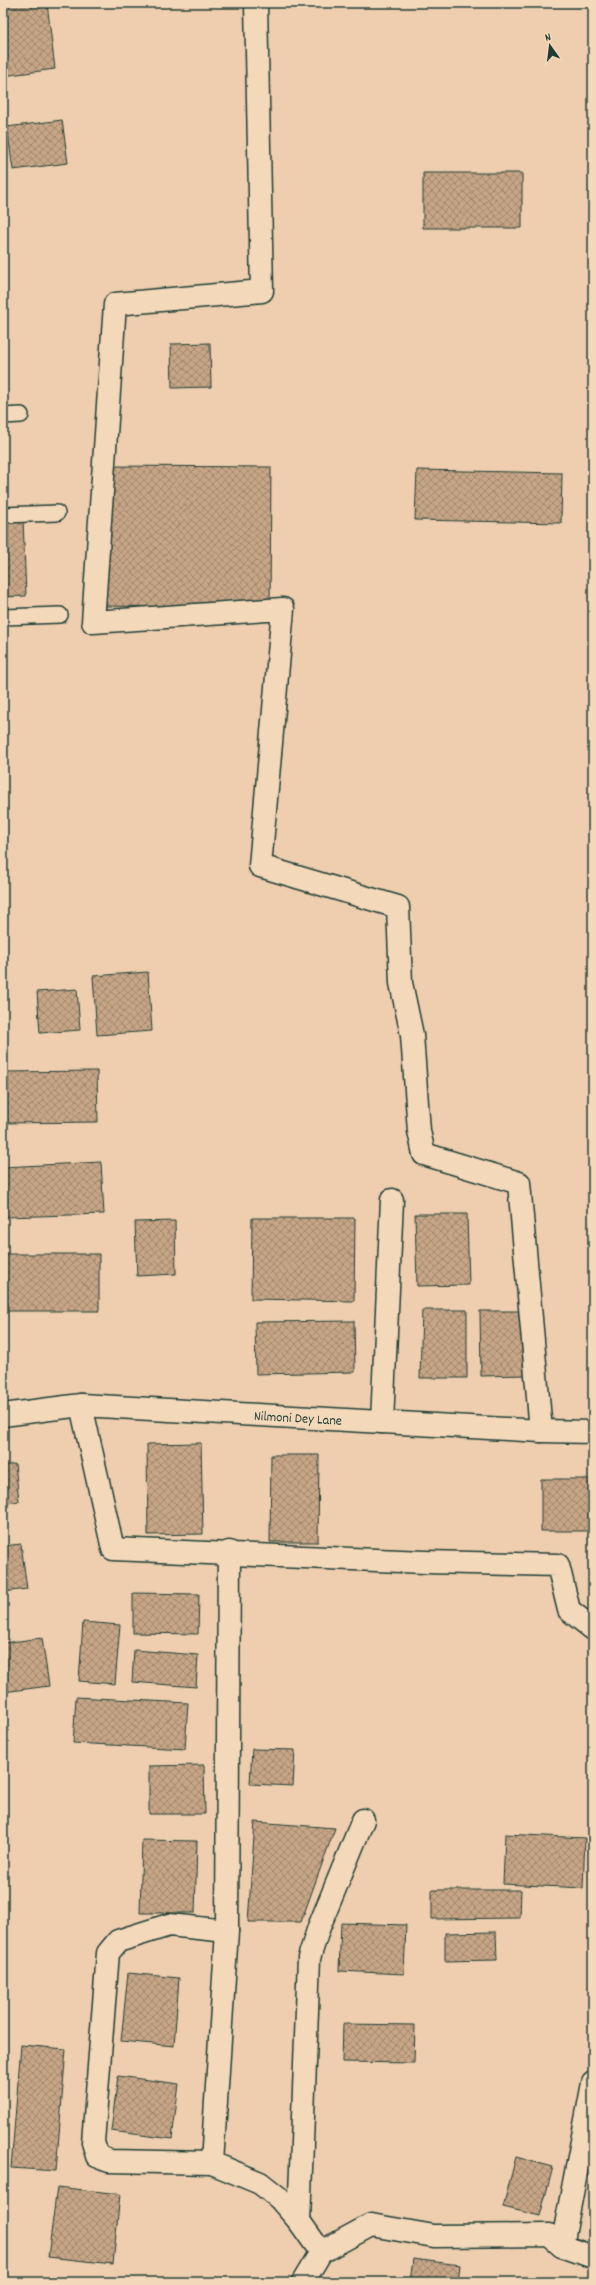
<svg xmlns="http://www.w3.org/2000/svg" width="596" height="2285" font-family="Dekko,sans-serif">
  <defs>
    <pattern id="building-cross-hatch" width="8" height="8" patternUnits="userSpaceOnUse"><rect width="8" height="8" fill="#c7a586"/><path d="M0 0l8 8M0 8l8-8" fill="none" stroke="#a1886e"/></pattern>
  </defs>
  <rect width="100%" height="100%" fill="#eeceae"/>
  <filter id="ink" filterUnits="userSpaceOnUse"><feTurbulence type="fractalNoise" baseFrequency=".025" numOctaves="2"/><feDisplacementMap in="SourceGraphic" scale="8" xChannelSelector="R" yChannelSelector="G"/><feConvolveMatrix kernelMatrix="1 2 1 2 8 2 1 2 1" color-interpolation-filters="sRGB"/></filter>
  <g filter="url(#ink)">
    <path fill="url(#building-cross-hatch)" stroke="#1f3d34" d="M3,3H47L55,69L3,76Z
      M62,120L68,163L13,170L7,127Z
      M423,173H522V228H423Z
      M210,343L211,387L172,388L171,344Z
      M108,466L271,467L270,608L106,606Z
      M417,470L562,473L561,523L415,520Z
      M23,519L26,596L3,597V520Z
      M148,972L152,1031L97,1035L93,976Z
      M77,989L80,1030L40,1033L37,992Z
      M97,1071L98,1122L3,1123V1072Z
      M101,1162L104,1214L5,1217L3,1167Z
      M415,1214H467L469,1285L417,1286Z
      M252,1218H355L354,1301L251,1299Z
      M175,1221L176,1274L137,1276L135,1222Z
      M3,1254H99V1311H3Z
      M422,1310H467V1378H420Z
      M480,1311H527V1375L481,1376Z
      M354,1321L355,1372L256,1374L255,1322Z
      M201,1443L203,1534L148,1535L147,1444Z
      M271,1455H319L318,1542H270Z
      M15,1464L19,1501L3,1504V1466Z
      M541,1479H593V1531H541Z
      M21,1544L27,1589L3,1592V1546Z
      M133,1593L199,1594L198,1634L133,1633Z
      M83,1622L120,1625L115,1684L79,1681Z
      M42,1638L49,1686L3,1692V1643Z
      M134,1650L198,1655L196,1687L132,1682Z
      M76,1697L188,1703L185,1749L73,1743Z
      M252,1749L295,1750L293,1786L250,1784Z
      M204,1765L205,1814H149V1766Z
      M255,1822L335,1828L301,1922H248Z
      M505,1834L585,1838L583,1888L503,1884Z
      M142,1840L197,1841L195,1913H140Z
      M432,1890H521L520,1918L432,1919Z
      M341,1923L406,1925L404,1974L339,1971Z
      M496,1932L497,1960L445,1961V1933Z
      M128,1973L179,1978L174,2046L121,2041Z
      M343,2024L415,2025L414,2063L342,2062Z
      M21,2045L66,2049L56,2171L11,2168Z
      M118,2076L179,2084L172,2139L111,2131Z
      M516,2157L553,2167L540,2216L503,2207Z
      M57,2187L120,2194L113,2264L48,2257Z
      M413,2259L460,2265L458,2282H410Z"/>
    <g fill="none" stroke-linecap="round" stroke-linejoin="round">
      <g stroke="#1f3d34" stroke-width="18">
        <path id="lane" d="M3,416L21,415
          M3,515L57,513
          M3,617L60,615"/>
      </g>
      <g stroke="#1f3d34" stroke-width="25">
        <g id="street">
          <path d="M256,3L262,291L115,304L93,622L283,609L260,866L398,907L401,983L412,1035L419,1131L424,1154L519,1183L541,1431"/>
          <path d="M81,1405L113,1549L425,1562L558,1565L569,1610L593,1629"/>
          <path id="s1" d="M3,1415L81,1405L541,1431L593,1432"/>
          <path d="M382,1422L392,1200"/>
          <path d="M229,1552L227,1931L169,1925L118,1941L108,1953L93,2142L97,2156L109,2161L212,2163L260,2183L279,2198L299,2221L321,2252"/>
          <path d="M212,2163L227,1931"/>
          <path d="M299,2221L309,1958L319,1927L363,1820"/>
          <path d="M562,2246L593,2083"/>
          <path d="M303,2282L321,2252L371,2225L434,2236L549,2235L562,2246L593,2257"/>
        </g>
      </g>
      <use href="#lane" stroke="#f3d8ba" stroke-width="15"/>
      <use href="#street" stroke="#f3d8ba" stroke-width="22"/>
    </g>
  </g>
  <g text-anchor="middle" stroke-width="3" stroke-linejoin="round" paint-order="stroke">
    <g font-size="14" fill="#1f3d34" stroke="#f3d8ba">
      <text dy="5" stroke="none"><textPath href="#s1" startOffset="296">Nilmoni Dey Lane</textPath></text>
    </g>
  </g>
  <rect width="596" height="2285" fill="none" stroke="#f3d8ba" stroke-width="16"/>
  <rect x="8" y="8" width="580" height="2269" fill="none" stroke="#1f3d34" stroke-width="1.5" filter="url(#ink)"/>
  <g transform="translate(550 46) rotate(346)" stroke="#f3d8ba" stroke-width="3" paint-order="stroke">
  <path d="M0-3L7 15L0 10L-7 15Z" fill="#1f3d34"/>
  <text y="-6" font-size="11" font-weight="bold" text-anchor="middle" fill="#1f3d34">N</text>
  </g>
</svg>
